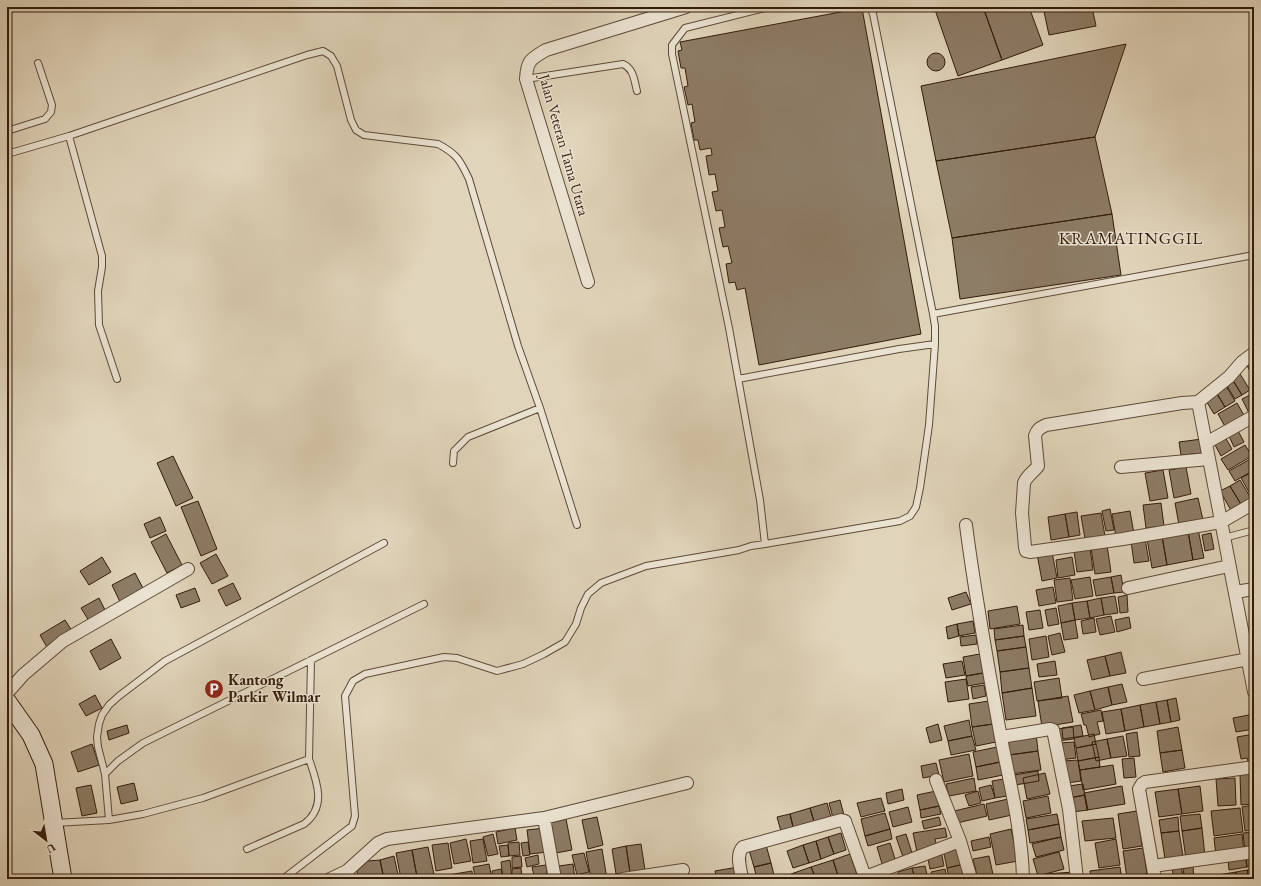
<svg xmlns="http://www.w3.org/2000/svg" width="1261" height="886" font-family="'EB Garamond',serif">
  <rect width="100%" height="100%" fill="#e0d4ba"/>
  <filter id="stains"><feTurbulence type="fractalNoise" baseFrequency=".005" numOctaves="4"/><feColorMatrix values="0 0 0 0 .2 0 0 0 0 .09 0 0 0 0 .02 0 0 0 .5 -.17"/></filter>
  <radialGradient id="worn" r=".72"><stop offset=".6" stop-color="#630" stop-opacity="0"/><stop offset="1" stop-color="#630" stop-opacity=".3"/></radialGradient>
  <path fill="#8d7c66" stroke="#331c0c" d="M934,7H983L1002,60L958,76Z
    M983,7H1029L1043,45L1002,60Z
    M1043,7H1092L1096,26L1049,35Z
    M862,8L921,334L759,365L745,288L737,290L735,282L729,283L726,264L732,263L728,246L723,247L719,228L725,227L722,210L716,211L712,192L718,191L715,174L709,175L706,156L712,155L711,148L700,150L698,140H694L691,123L695,122L692,104L688,105L684,87L688,86L685,68H681L678,51L682,50L680,42Z
    M1126,44L1095,137L936,161L921,86Z
    M927 62a9 9 0 1 1 18 0a9 9 0 1 1-18 0Z
    M1095,137L1112,214L952,238L936,161Z
    M1112,214L1121,275L960,299L952,238Z
    M1254,355V377L1244,361Z
    M1240,374L1250,390L1242,395L1232,379Z
    M1232,379L1242,395L1235,399L1225,383Z
    M1226,386L1235,401L1225,407L1216,392Z
    M1216,392L1225,407L1214,414L1205,399Z
    M1252,394L1254,397V413L1250,415L1242,399Z
    M1237,403L1246,419L1227,430L1218,414Z
    M1237,429L1244,442L1234,447L1228,434Z
    M1225,437L1232,449L1221,456L1214,443Z
    M1202,439L1204,453L1181,455L1179,442Z
    M1245,445L1252,456L1228,470L1221,459Z
    M173,456L193,498L176,506L157,463Z
    M1252,458L1254,463V470L1235,481L1229,471Z
    M1186,467L1191,494L1174,498L1169,470Z
    M1163,470L1168,498L1150,501L1145,473Z
    M1254,471V498L1253,499L1241,478Z
    M1240,480L1252,500L1242,506L1230,486Z
    M1230,486L1242,506L1232,512L1220,491Z
    M1198,498L1203,520L1179,525L1175,503Z
    M198,501L217,549L201,556L181,507Z
    M1161,503L1164,526L1146,528L1143,505Z
    M1110,509L1114,530L1106,531L1102,511Z
    M1130,511L1134,534L1116,537L1112,514Z
    M1077,512L1080,535L1069,537L1065,514Z
    M1101,513L1105,536L1085,539L1081,516Z
    M1065,514L1069,537L1051,540L1048,517Z
    M160,517L166,531L150,538L144,524Z
    M1198,529L1204,558L1193,560L1188,531Z
    M1188,531L1193,560L1167,565L1162,536Z
    M1211,533L1214,549L1205,551L1202,535Z
    M166,534L182,565L167,573L151,542Z
    M1162,536L1167,565L1152,568L1147,539Z
    M1145,539L1149,561L1134,563L1131,541Z
    M1107,545L1111,572L1095,574L1091,548Z
    M1090,548L1093,570L1077,572L1074,551Z
    M1052,552L1057,578L1042,581L1037,554Z
    M216,554L228,576L212,584L200,563Z
    M102,557L111,572L89,585L80,571Z
    M1072,557L1075,575L1058,578L1056,560Z
    M135,573L145,592L121,604L112,585Z
    M1121,575L1124,592L1114,593L1111,577Z
    M1090,577L1093,596L1075,599L1071,580Z
    M1111,577L1114,593L1096,596L1093,580Z
    M1070,578L1073,600L1057,602L1054,580Z
    M233,583L241,599L226,606L218,590Z
    M1053,587L1056,603L1039,606L1036,590Z
    M195,588L200,601L181,608L176,595Z
    M966,592L971,604L952,610L948,598Z
    M1127,595L1128,612L1120,613L1118,597Z
    M1115,596L1118,613L1104,615L1101,598Z
    M99,598L106,612L89,621L81,608Z
    M1101,598L1104,615L1090,618L1087,601Z
    M1087,601L1090,618L1075,620L1072,603Z
    M1072,603L1075,620L1061,623L1058,606Z
    M1017,606L1020,624L990,629L988,611Z
    M1056,608L1059,624L1048,626L1045,610Z
    M1040,610L1043,628L1029,630L1026,612Z
    M1111,616L1115,632L1100,635L1096,619Z
    M1129,617L1131,628L1117,632L1115,620Z
    M1094,618L1096,632L1083,634L1081,621Z
    M65,620L74,634L48,649L40,635Z
    M1075,620L1078,638L1064,640L1061,623Z
    M973,621L975,633L959,636L957,624Z
    M957,624L959,636L948,639L946,627Z
    M1023,625L1024,636L995,640L994,629Z
    M1060,633L1065,652L1052,655L1048,636Z
    M976,635L977,644L961,646L960,637Z
    M1024,636L1026,647L997,651L995,640Z
    M1046,636L1049,657L1032,660L1029,639Z
    M111,639L121,658L100,670L90,651Z
    M1026,647L1029,668L1000,672L997,651Z
    M1121,652L1126,673L1110,676L1105,656Z
    M980,654L983,673L966,676L963,657Z
    M1105,656L1110,676L1092,680L1087,660Z
    M962,661L965,675L946,678L943,664Z
    M1055,661L1057,675L1039,677L1037,664Z
    M1029,668L1032,688L1002,693L1000,672Z
    M983,673L985,683L968,686L966,676Z
    M1059,678L1062,698L1037,701L1034,682Z
    M966,679L969,699L948,702L945,682Z
    M1122,684L1127,702L1112,705L1108,687Z
    M984,685L986,696L973,699L971,687Z
    M1108,687L1112,705L1095,710L1090,691Z
    M1032,688L1036,716L1006,720L1002,693Z
    M1090,691L1095,710L1079,713L1074,695Z
    M95,695L102,708L86,716L79,704Z
    M1068,696L1073,722L1042,727L1038,701Z
    M1176,698L1180,720L1171,722L1167,700Z
    M1167,700L1171,722L1160,724L1156,702Z
    M989,701L993,724L972,727L969,704Z
    M1156,702L1160,724L1144,727L1140,705Z
    M1140,705L1144,727L1125,731L1121,709Z
    M1121,709L1125,731L1106,734L1102,712Z
    M1101,710L1103,721L1097,722L1100,734L1089,737L1086,725H1084L1081,714Z
    M1254,714V729L1236,732L1233,718Z
    M969,720L972,736L948,741L944,726Z
    M938,724L942,740L930,743L926,728Z
    M993,724L996,742L976,746L972,727Z
    M127,725L129,733L109,740L107,731Z
    M1081,725L1083,736L1063,739L1062,728Z
    M1073,727L1074,739L1058,741L1057,729Z
    M1178,727L1182,750L1160,753L1157,731Z
    M1137,732L1140,756L1129,757L1126,734Z
    M1036,733L1038,751L1009,755L1006,737Z
    M1094,734L1096,744L1076,748L1074,738Z
    M1254,734V761L1248,762L1247,758L1241,759L1237,737Z
    M972,736L976,750L951,755L948,741Z
    M1123,736L1127,756L1111,758L1107,739Z
    M1107,739L1111,758L1096,761L1092,742Z
    M1074,742L1076,758L1060,760L1058,743Z
    M92,744L99,765L78,772L71,752Z
    M1096,744L1099,757L1078,761L1076,748Z
    M997,747L1000,762L976,767L973,752Z
    M1182,750L1185,768L1163,772L1160,753Z
    M1038,751L1041,770L1011,774L1009,755Z
    M969,754L973,776L944,782L939,760Z
    M1099,757L1100,767L1080,770L1078,761Z
    M1134,758L1136,777L1124,778L1122,759Z
    M1078,760L1081,781L1067,783L1064,761Z
    M1000,762L1003,775L978,780L976,767Z
    M936,763L939,775L923,778L921,766Z
    M1113,765L1116,784L1083,790L1080,770Z
    M1038,771L1039,781L1015,785L1014,775Z
    M1045,773L1050,794L1027,799L1023,778Z
    M1254,774V804L1241,805L1240,775Z
    M974,778L976,791L949,796L946,784Z
    M1235,778L1236,805L1218,806L1216,779Z
    M1004,779L1007,796L995,798L992,781Z
    M134,783L138,800L121,804L117,787Z
    M1083,784L1085,795L1069,798L1068,786Z
    M91,785L97,813L82,816L76,788Z
    M991,785L995,798L982,801L979,788Z
    M1122,786L1125,804L1087,810L1084,793Z
    M1200,786L1203,811L1182,814L1178,789Z
    M902,789L904,800L888,804L886,793Z
    M1178,789L1182,814L1159,817L1155,792Z
    M936,791L939,806L920,810L917,795Z
    M978,791L981,803L969,806L965,795Z
    M1085,795L1088,810L1072,812L1069,798Z
    M1048,796L1051,813L1026,818L1023,801Z
    M881,798L885,811L861,817L857,803Z
    M1008,799L1012,815L989,820L986,804Z
    M840,800L844,815L833,818L829,803Z
    M827,803L832,821L815,825L810,808Z
    M984,804L987,816L957,823L954,811Z
    M1254,805V830L1245,831L1242,807Z
    M939,806L941,814L921,818L920,810Z
    M908,807L912,822L893,827L889,812Z
    M810,808L815,825L794,831L790,814Z
    M1240,808L1243,832L1214,836L1211,811Z
    M1137,811L1142,846L1123,849L1118,814Z
    M885,813L890,829L865,836L861,819Z
    M790,814L794,831L782,835L777,817Z
    M1057,814L1059,824L1028,830L1026,819Z
    M1200,814L1202,828L1182,831L1180,816Z
    M597,817L603,845L588,849L582,820Z
    M939,817L941,825L924,829L922,821Z
    M1178,817L1179,831L1161,833L1159,820Z
    M1113,818L1116,838L1085,841L1082,821Z
    M566,819L572,850L556,853L550,823Z
    M1059,824L1061,837L1030,843L1028,830Z
    M515,828L517,840L498,844L496,832Z
    M545,828L548,852L530,854L527,830Z
    M945,828L947,837L935,839L937,848L917,852L913,833Z
    M1202,828L1205,856L1186,859L1182,831Z
    M890,829L892,839L868,846L865,836Z
    M1011,829L1018,861L996,865L990,834Z
    M1179,831L1183,856L1165,859L1161,833Z
    M1254,832V850L1245,851L1243,833Z
    M841,833L846,850L834,854L828,837Z
    M493,834L498,854L488,856L483,837Z
    M906,834L912,853L903,857L896,837Z
    M1242,834L1244,852L1216,856L1214,838Z
    M828,837L834,854L821,859L816,841Z
    M989,837L991,847L973,851L971,841Z
    M1061,837L1064,850L1036,857L1032,844Z
    M466,839L471,861L454,864L450,843Z
    M483,839L487,861L473,863L470,841Z
    M1116,839L1120,865L1099,868L1095,843Z
    M816,841L821,859L809,863L803,845Z
    M519,842L520,855L509,856L508,843Z
    M528,842L530,855L523,856L521,843Z
    M448,843L452,868L436,871L432,845Z
    M890,843L896,862L883,867L877,847Z
    M641,844L645,870L630,872L626,846Z
    M508,845L509,856L501,857L499,846Z
    M766,845L771,863L754,867L749,850Z
    M803,845L809,863L793,868L787,851Z
    M626,846L630,872L616,874L612,849Z
    M960,846L964,864L947,868L943,849Z
    M428,847L434,874L417,877L412,850Z
    M1143,848L1147,874L1127,878L1123,851Z
    M602,849L607,879H591L586,852Z
    M412,850L417,877L401,879L396,853Z
    M941,851L944,866L930,869L927,854Z
    M1059,852L1064,869L1038,876L1033,859Z
    M584,853L589,872L577,875L572,855Z
    M850,854L858,878L839,879L833,860Z
    M1254,854V866L1247,867L1246,855Z
    M538,855L539,864L527,867L525,858Z
    M394,856L399,879H384L380,860Z
    M521,856L522,867L512,868V857Z
    M989,856L994,879H978L973,859Z
    M1245,856L1247,867L1229,870L1228,859Z
    M380,860L384,879H358L357,871L368,861Z
    M510,860L512,879H503L501,862Z
    M833,860L839,879H816L811,867Z
    M771,863L775,879H757L754,867Z
    M489,864L492,879H476L473,867Z
    M573,864L575,879H561L559,866Z
    M964,864L968,879H949L947,868Z
    M546,865L547,874L534,876L532,867Z
    M925,866L928,879H915L912,868Z
    M738,867L740,877L728,879H717L715,871Z
    M811,867L816,879H792L791,874Z
    M1120,867L1122,879H1091L1090,871Z
    M1181,867L1184,879H1174L1172,869Z
    M1193,867L1194,879H1185L1183,869Z
    M521,868L522,879H512V869Z
    M912,868L915,879H899L898,872Z
    M501,869L503,879H493L492,871Z
    M945,869L947,879H933L931,872Z
    M1254,869V879H1249L1247,870Z
    M1247,870L1249,879H1237L1236,872Z
    M472,871L473,879H455L454,874Z
    M1074,872V879H1045V874Z
    M1236,872L1237,879H1218V875Z
    M454,874L455,879H436V877Z
    M551,874L552,879H534V877Z
    M1147,874V879H1128L1127,878Z
    M1218,875V879H1196V878Z"/>
  <g fill="none" stroke-linecap="round" stroke-linejoin="round">
    <g stroke="#5e4a38" stroke-width="8">
      <path id="service" d="M526,79L623,64C634,69 634,80 637,91
        M7,131L45,119L51,112L52,105L38,63
        M69,136L102,256V267L98,291L99,325L117,379
        M7,154L69,136L307,55L323,51L331,56L337,66L351,120L356,130L364,135L438,144C457,154 460,160 469,179L518,346L540,408L577,525
        M933,314L1254,255
        M738,379L899,349L935,344V326L933,314L873,14L870,7
        M453,463L454,451L468,437L540,408
        M1224,538L1254,530
        M765,544L900,521L910,516L916,507L920,488L929,425L935,344
        M105,774L98,747L97,737L99,724L102,715L109,705L119,696L165,661L384,543
        M109,820L105,774L118,761L143,743L424,604
        M54,823L109,820L143,814L203,798L309,759L311,660
        M247,849L304,824C327,807 317,782 309,759
        M283,879L352,826L355,816L345,696L353,681L365,674L444,657L457,658L497,671L523,664L544,654L565,642L576,624L581,608L588,594L601,583L646,566L739,550L751,546L765,544L760,500L729,328L672,54V45L685,28L769,7"/>
    </g>
    <g stroke="#5e4a38" stroke-width="14">
      <path id="minor" d="M588,282L526,79C527,60 531,59 546,50L686,7
        M1198,402L1229,377L1242,362L1254,353
        M1206,443L1254,416
        M1121,467L1209,459
        M1254,503L1221,522L1123,539L1030,552L1026,551L1025,547L1022,513L1024,483C1027,475 1034,472 1038,466L1035,436C1037,429 1040,428 1046,425L1182,403L1198,402L1254,692
        M966,525C975,596 988,667 1001,738C1010,784 1022,831 1023,879
        M1128,588L1229,566
        M1235,592L1254,589
        M1143,679L1254,658
        M7,693L23,675L63,641L188,569
        M1001,737L1050,729L1053,730L1069,809L1077,879
        M936,780L960,841L971,879
        M544,818L555,879
        M1153,866L1254,852
        M330,879L347,871L378,843L387,839L544,818L687,783
        M623,879L683,870
        M742,879C741,869 735,855 743,847L841,820L845,821L846,824L865,877L960,841
        M1155,879L1139,789L1142,784L1145,782L1254,767"/>
    </g>
    <g stroke="#331c0c" stroke-width="19">
      <path id="secondary" d="M7,701L31,735L44,764L63,879"/>
    </g>
    <use href="#service" stroke="#ebe3d2" stroke-width="6"/>
    <use href="#minor" stroke="#ebe3d2" stroke-width="12"/>
    <use href="#secondary" stroke="#ebe3d2" stroke-width="17"/>
  </g>
  <defs>
    <g id="parking-disc" transform="scale(1)"><circle r="9.5" fill="#8f2418" stroke="#ebe3d2"/><path d="M-3.5-5.5H1a3.5 3.5 0 0 1 0 7H-1V5.5H-3.5ZM-1-3.4V-.6H.8a1.4 1.4 0 0 0 0-2.8Z" fill="#fff"/></g>
  </defs>
  <g fill-rule="evenodd">
    <use href="#parking-disc" x="214" y="689"/>
  </g>
  <g text-anchor="middle" stroke-width="3" stroke-linejoin="round" paint-order="stroke">
    <g font-size="15" fill="#331c0c" stroke="#ebe3d2">
      <text transform="translate(564 145) rotate(74)" y="5">Jalan Veteran Tama Utara</text>
    </g>
    <g font-size="15" font-weight="bold" fill="#331c0c" stroke="#ebe3d2" text-anchor="start">
      <text x="228" y="685">Kantong<tspan x="228" dy="17">Parkir Wilmar</tspan></text>
    </g>
    <g font-size="17" letter-spacing="1" fill="#331c0c" stroke="#ebe3d2">
      <text x="1131" y="244">KRAMATINGGIL</text>
    </g>
  </g>
  <rect width="1261" height="886" fill="none" stroke="#e0d4ba" stroke-width="24"/>
  <rect x="8" y="8" width="1245" height="870" fill="none" stroke="#331c0c" stroke-width="2"/>
  <rect x="12" y="12" width="1237" height="862" fill="none" stroke="#331c0c"/>
  <g transform="translate(46 840) rotate(149)" stroke="#ebe3d2" stroke-width="3" paint-order="stroke">
  <path d="M0-3L7 15L0 10L-7 15Z" fill="#331c0c"/>
  <text y="-6" font-size="11" font-weight="bold" text-anchor="middle" fill="#331c0c">U</text>
  </g>
  <rect width="100%" height="100%" filter="url(#stains)"/>
  <rect width="100%" height="100%" fill="url(#worn)"/>
</svg>
